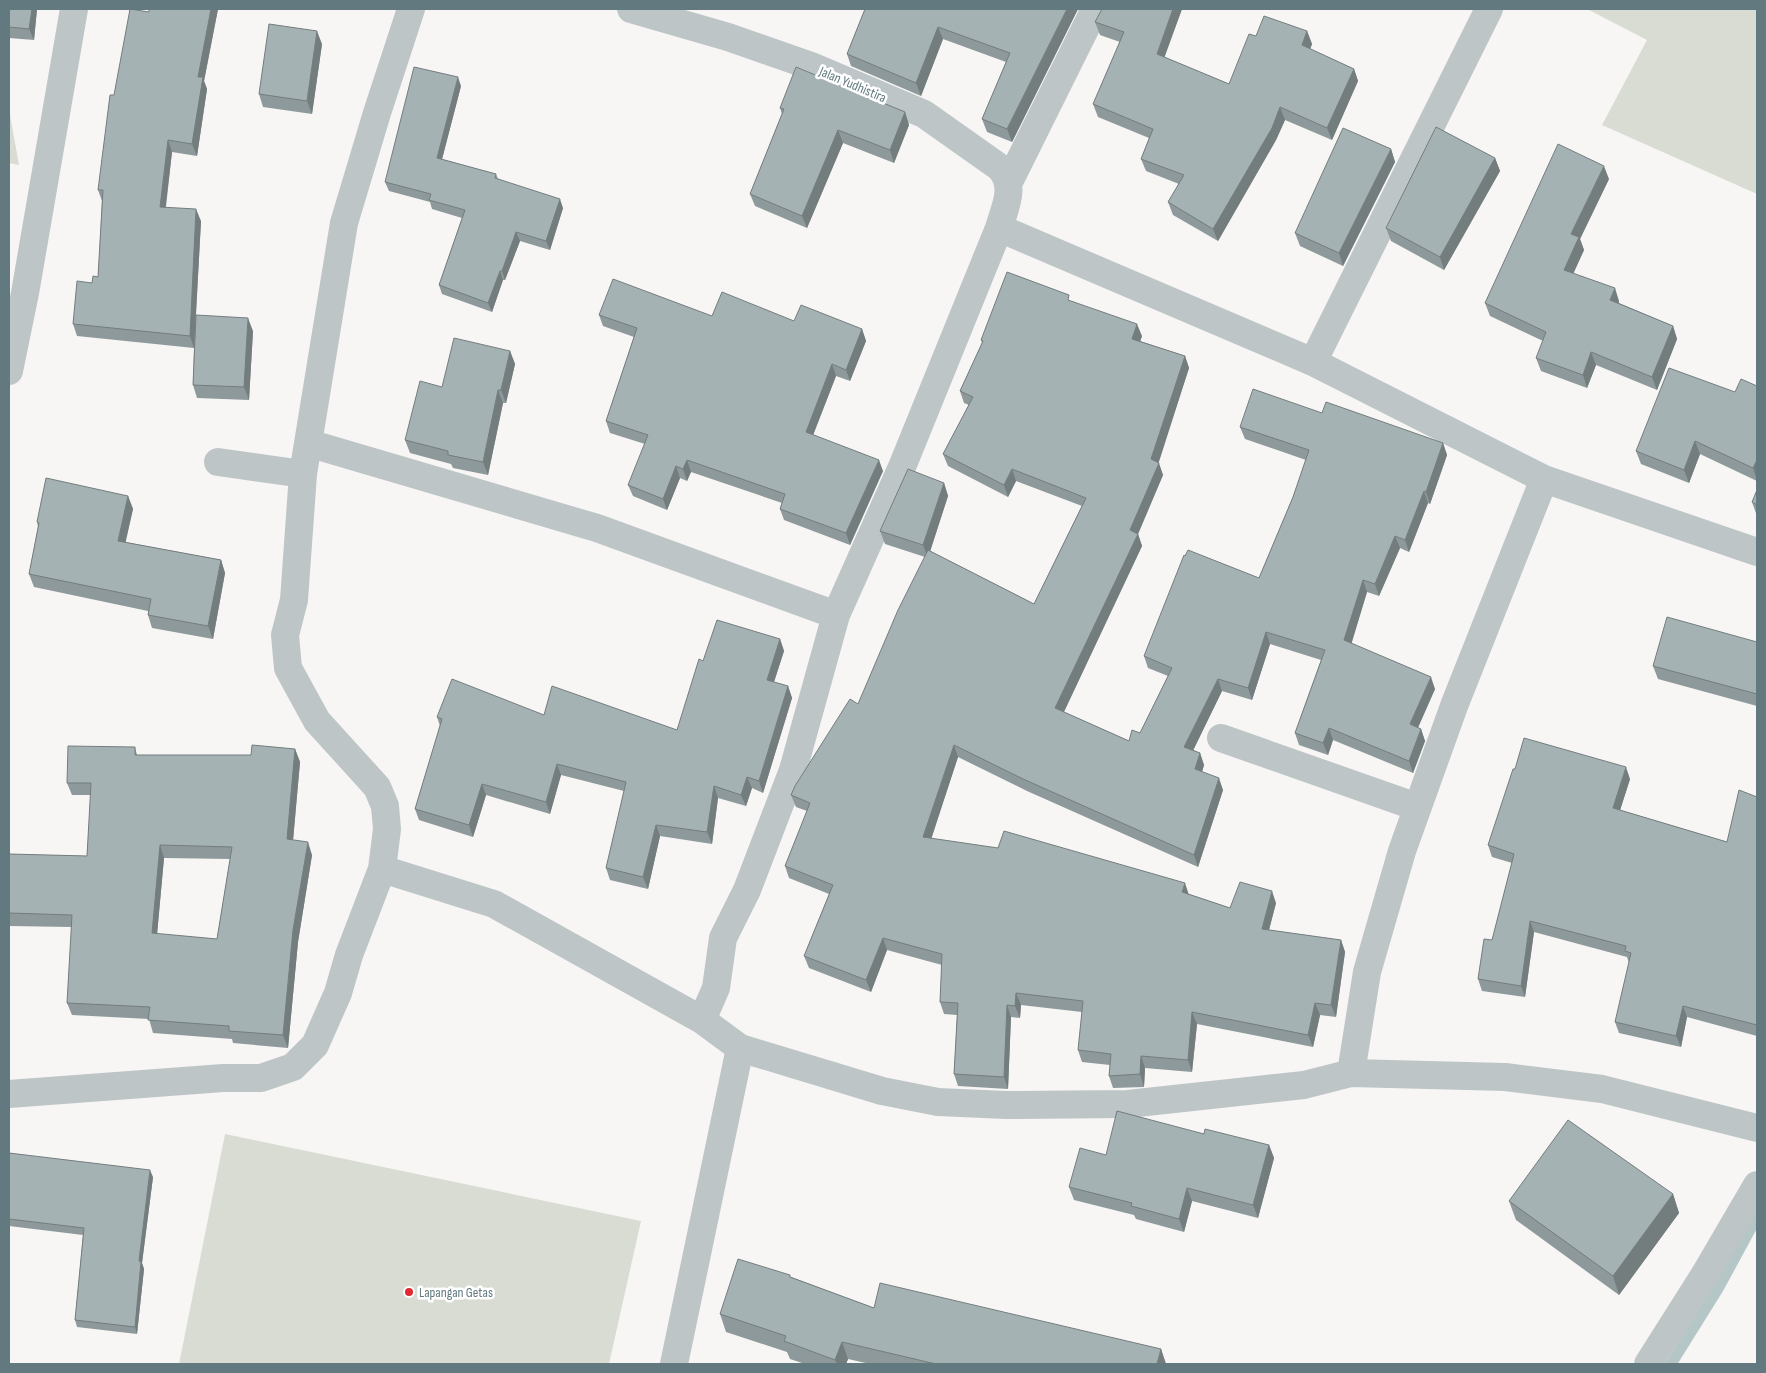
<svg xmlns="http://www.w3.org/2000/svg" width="1766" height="1373" font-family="'Sofia Sans Condensed',sans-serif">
  <rect width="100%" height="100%" fill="#f7f6f4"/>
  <path fill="#d9dcd3" d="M1587,9H1757V194L1602,125L1647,40Z
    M9,109L19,165L9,163Z
    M225,1134L641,1221L609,1364H179Z"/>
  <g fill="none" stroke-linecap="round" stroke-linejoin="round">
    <path stroke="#b4c6c6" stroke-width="11" d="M1671,1364L1719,1287L1757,1217"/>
    <path stroke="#bec5c7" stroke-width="28" d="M631,9L728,37L811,66L924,114L999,167C1017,185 1005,207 999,228L902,467L836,615L793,770L747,890L723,938L716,988L702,1020
      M1009,182L1095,9
      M999,228L1313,362L1544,479L1757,552
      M1313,362L1489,9
      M9,371L25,293L74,9
      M308,443L597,528L836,615
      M218,462L303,474
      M1221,738L1417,807
      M382,869L387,829L385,806L377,787L317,721L288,668L285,635L294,600L303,474L344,223L377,113L411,9
      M1351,1073L1367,972L1402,851L1454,706L1544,479
      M9,1094L223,1078H261L293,1067L315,1045L338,993L349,955L382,869L494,904L702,1020L740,1048L882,1091L938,1102L1006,1105L1128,1104L1304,1085L1351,1073L1505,1077L1602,1089L1757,1128
      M674,1364L740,1048
      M1648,1364L1705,1274L1757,1185"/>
  </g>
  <path fill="#8e999b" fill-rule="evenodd" d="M9,9H37L34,40L9,38Z
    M149,9H218L204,81L207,89L197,156L172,152L166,207L201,221L196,315L253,331L249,400L197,398L193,385L194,348L77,336L73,324L92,283L98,277L102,201L98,190L114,95L149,12Z
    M865,9H1078L1012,142L987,132L982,119L1006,62L943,39L921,96L851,66L847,54Z
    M1102,9H1182L1164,57L1229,84L1256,36L1307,31L1312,44L1310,49L1354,69L1358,81L1332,140L1285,120L1276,140L1218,241L1173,215L1168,202L1179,184L1146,171L1141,159L1149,138L1098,117L1093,104L1120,42L1100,35L1095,22Z
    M322,44L312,114L263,107L259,94Z
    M461,86L442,159L496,174L498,179L563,208L550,250L520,241L505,280H503L492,312L442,294L439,285L462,218L432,209L430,202L389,191L385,182Z
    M780,108L905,112L909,125L894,163L843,143L807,228L755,206L750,194L782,114Z
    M1391,149L1395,162L1343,266L1300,246L1295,233Z
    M1495,158L1500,171L1444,270L1391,241L1386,228Z
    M1609,179L1580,239L1584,250L1573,274L1619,301V303L1673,326L1677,339L1657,390L1596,365L1587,388L1541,371L1536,358L1543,341L1490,316L1485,303Z
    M1072,301L1142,336L1140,341L1185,356L1189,368L1158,462L1163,475L1138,534L1142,546L1064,712L1129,741L1140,733L1168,676L1148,668L1144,656L1259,578L1293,497L1306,460L1245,439L1240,427L1322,413L1443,443L1447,455L1430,504L1428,503L1409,552L1400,548L1379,596L1367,592L1351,643L1435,689L1418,728L1421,729L1425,741L1413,773L1333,740L1328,755L1299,745L1295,733L1321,660L1270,644L1252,700L1222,691L1193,750L1200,753L1204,765L1202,772L1223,790L1198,867L1027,791L958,757L931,838L1189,894L1230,908L1276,903L1269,930L1341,940L1345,952L1336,1017L1320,1015L1313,1047L1197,1024L1192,1072L1145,1068L1144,1087L1113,1088L1109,1076L1110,1065L1082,1062L1078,1050L1082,1012L1021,1005L1020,1018L1011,1017L1008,1089L958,1086L954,1074L957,1015L944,1014L940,1002L942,965L887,950L871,992L809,968L804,956L829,894L789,878L785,866L807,811L796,807L791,795L858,704L925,557L885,544L880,531L944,483L948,496L930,551L1034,604L1082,506L1016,481L1008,497L948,466L943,454L969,405L964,403L960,391L982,343L981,340Z
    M599,315L712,316L794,321L862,329L866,341L850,381L836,376L813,435L883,471L850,545L784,520L780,509L782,503L691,472L687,481L680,478L667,510L633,496L628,485L645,444L610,433L606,421L634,337L603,326Z
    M510,351L515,364L506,403H503L488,475L453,468L451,464L410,453L405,440L442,387Z
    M1757,386V481L1700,454L1689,483L1641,464L1636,451L1735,392Z
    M1757,490V516L1752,502Z
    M128,496L133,509L125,542L221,560L225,573L213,639L152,628L148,615V611L34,587L29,574L38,527L37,522Z
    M780,639L784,651L774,682L788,686L792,698L763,793L752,788L746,806L718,798L712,844L660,836L648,889L610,880L606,868L624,791L561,775L550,814L486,795L473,837L419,820L415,809L440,726L437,717L544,715L677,730L703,661Z
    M1757,642V706L1658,679L1653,666Z
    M135,747L137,755H251L295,749L300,762L293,840L312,855L298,942L288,1048L233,1043L232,1039L153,1033L149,1019L72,1015L67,1003L72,927L9,926V854L87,856L91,795H72L67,783ZM164,858L230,859L217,939L157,934Z
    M1515,769L1630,779L1620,810L1727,842L1757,797V1036L1687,1017L1681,1047L1619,1033L1615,1022L1629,963L1627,957L1534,932L1525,997L1482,991L1478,979L1492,940L1512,863L1492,857L1488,845Z
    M1204,1134L1269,1145L1274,1158L1258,1218L1192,1201L1184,1232L1136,1219L1134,1215L1074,1200L1069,1187L1106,1155Z
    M9,1153L153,1177L142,1263L144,1269L137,1334L77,1327L75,1320L83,1235L9,1226Z
    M1673,1194L1679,1213L1619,1295L1516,1220L1509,1201Z
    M791,1277L874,1308L1161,1349L1166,1364H870L848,1359L846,1364H805L790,1359L787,1352L726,1332L720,1314Z"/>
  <path fill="#747d7e" d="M32,9H37L34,40L29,29Z
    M211,9H218L204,81L207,89L197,156L192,144L198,77Z
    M1067,9H1078L1012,142L1007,129Z
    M1173,9H1182L1161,67L1157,54Z
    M938,27L943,39L921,96L916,83Z
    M317,31L322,44L312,114L307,101Z
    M1307,31L1312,44L1307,58L1302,45Z
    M1354,69L1358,81L1332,140L1327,128Z
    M458,77L461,86L440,167L437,158Z
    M1280,107L1285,120L1276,140L1218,241L1213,229Z
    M905,112L909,125L894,163L890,150Z
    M838,130L843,143L807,228L802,216Z
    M168,140L172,152L164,219L160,207Z
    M1391,149L1395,162L1343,266L1339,253Z
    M1495,158L1500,171L1444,270L1440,257Z
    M1604,166L1609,179L1580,239L1584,250L1569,283L1564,270L1571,234Z
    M560,199L563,208L550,250L546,241Z
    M196,209L201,221L194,348L190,336Z
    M516,232L520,241L505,280L502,271Z
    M500,271L503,280L492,312L488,303Z
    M1615,288L1619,301L1615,313L1610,300Z
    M248,318L253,331L249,400L244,387Z
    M1137,324L1142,336L1137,351L1132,339Z
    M1673,326L1677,339L1657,390L1652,377Z
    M862,329L866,341L850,381L846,370Z
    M510,351L515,364L506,403L501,390Z
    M1591,352L1596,365L1587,388L1583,375Z
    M1185,356L1189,368L1157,468L1159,463L1163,475L1138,534L1142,546L1060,720L1055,708L1130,530L1151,459Z
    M832,364L836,376L810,443L806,432Z
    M498,390L503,403L488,475L483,462Z
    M1695,441L1700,454L1689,483L1684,470Z
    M1443,443L1447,455L1430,504L1426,492Z
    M687,460L691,472L687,481L683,469Z
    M879,460L883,471L850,545L846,533Z
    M1757,460V480L1753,468Z
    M676,466L680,478L667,510L663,499Z
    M1012,469L1016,481L1008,497L1004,485Z
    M944,483L948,496L928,558L923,545Z
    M1424,491L1428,503L1409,552L1405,540Z
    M128,496L133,509L123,554L118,541Z
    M1395,536L1400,548L1379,596L1375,584Z
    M221,560L225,573L213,639L208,626Z
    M1363,580L1367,592L1349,652L1344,640Z
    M1266,632L1270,644L1252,700L1248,688Z
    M780,639L784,651L771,691L767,680Z
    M1431,677L1435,689L1414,736L1410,724Z
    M1218,679L1222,691L1189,759L1184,747Z
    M788,686L792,698L763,793L759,781Z
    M1329,728L1333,740L1328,755L1323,743Z
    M1421,729L1425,741L1413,773L1409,761Z
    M954,745L958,757L928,849L923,837Z
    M295,749L300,762L292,852L287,839Z
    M1200,753L1204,765L1199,781L1195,769Z
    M557,764L561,775L550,814L546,802Z
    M1626,767L1630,779L1617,820L1613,808Z
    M747,777L752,788L746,806L741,795Z
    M1219,778L1223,790L1198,867L1194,855Z
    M482,784L486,795L473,837L469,825Z
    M714,786L718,798L712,844L707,832Z
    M656,825L660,836L648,889L643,877Z
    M308,842L312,855L298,942L288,1048L283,1035L293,930Z
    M160,845L164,858L156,946L152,933Z
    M1185,883L1189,895L1182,892Z
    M1272,891L1276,903L1266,941L1262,929Z
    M1530,921L1534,932L1525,997L1521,986Z
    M883,938L887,950L871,992L866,980Z
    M1341,940L1345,952L1336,1017L1331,1005Z
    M1016,993L1021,1005L1020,1018L1015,1006Z
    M1315,1003L1320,1015L1313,1047L1308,1035Z
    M1007,1005L1011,1017L1008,1089L1004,1077Z
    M1683,1006L1687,1017L1681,1047L1676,1036Z
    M1192,1012L1197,1024L1192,1072L1188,1060Z
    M1141,1056L1145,1068L1144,1087L1140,1074Z
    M1269,1145L1274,1158L1258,1218L1253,1205Z
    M150,1170L153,1177L142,1263L144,1269L137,1334L135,1327L139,1261Z
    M1187,1188L1192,1201L1184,1232L1179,1219Z
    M1673,1194L1679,1213L1619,1295L1613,1276Z
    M842,1342L848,1359L846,1364H837L835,1360Z
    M1161,1349L1166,1364H1157Z"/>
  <path fill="#a5b2b4" stroke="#747d7e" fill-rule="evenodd" d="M9,9H32L29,29L9,27Z
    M130,9L149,12V9H211L198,77H203L192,144L168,140L160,207L196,209L190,336L73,324L77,281L92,283L93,276L98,277L103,190H98L110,95H114Z
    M865,9H1067L1007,129L982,119L1010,53L938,27L916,83L847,54Z
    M1102,9H1173L1157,54L1229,84L1249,34L1256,36L1264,16L1307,31L1302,45L1354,69L1327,128L1280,107L1272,128L1213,229L1168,202L1184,175L1141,159L1153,129L1093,104L1124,32L1095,22Z
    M269,24L317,31L307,101L259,94Z
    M414,67L458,77L437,158L496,174L495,178L560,199L546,241L516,232L502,271H500L488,303L439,285L465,210L429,200L431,194L385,182Z
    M796,67L905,112L890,150L838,130L802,216L750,194L784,109L780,108Z
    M1436,127L1495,158L1440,257L1386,228Z
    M1343,128L1391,149L1339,253L1295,233Z
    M1558,144L1604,166L1571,234L1579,237L1564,270L1615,288L1610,300L1673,326L1652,377L1591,352L1583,375L1536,358L1546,332L1485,303Z
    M1007,272L1069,295L1068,300L1137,324L1132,339L1185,356L1151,459L1159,463L1130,530L1138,534L1055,708L1129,741L1132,730L1140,733L1172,668L1144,656L1184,555L1185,556L1188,550L1259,578L1293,497L1309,450L1240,427L1253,389L1322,413L1326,402L1443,443L1426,492L1424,491L1405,540L1395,536L1375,584L1363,580L1344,640L1431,677L1410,724L1421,729L1409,761L1329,728L1323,743L1295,733L1325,650L1266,632L1248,688L1218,679L1184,747L1200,753L1195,769L1219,778L1194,855L1023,779L954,745L923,837L998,848L1004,831L1185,883L1182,892L1230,908L1240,882L1272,891L1262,929L1341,940L1331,1005L1315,1003L1308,1035L1192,1012L1188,1060L1141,1056L1140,1074L1109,1076L1111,1054L1078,1050L1083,1001L1016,993L1015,1006L1007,1005L1004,1077L954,1074L958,1003L940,1002L942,954L883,938L866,980L804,956L833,885L785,866L810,803L791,795L795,786L850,699L858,704L898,610L928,550L1034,604L1086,498L1012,469L1004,485L943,454L973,397L960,391L983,341L981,340Z
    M613,279L712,316L722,292L794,321L801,305L862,329L846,370L832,364L806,432L879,460L846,533L780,509L785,494L687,460L683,469L676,466L663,499L628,485L648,435L606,421L637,328L599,315Z
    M196,315L248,318L244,387L193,385Z
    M454,338L510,351L501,390H498L483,462L448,455V451L405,440L420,381L442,387Z
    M1669,368L1735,392L1741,379L1757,386V460L1753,468L1695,441L1684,470L1636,451Z
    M908,469L944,483L923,545L880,531Z
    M46,478L128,496L118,541L221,560L208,626L148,615L151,599L29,574L39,523L37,522Z
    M1757,490V505L1752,502Z
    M1667,617L1757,642V694L1653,666Z
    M717,620L780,639L767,680L788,686L759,781L747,777L741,795L714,786L707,832L656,825L643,877L606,868L626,782L557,764L546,802L482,784L469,825L415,809L442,719L437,717L452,679L544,715L552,686L677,730L699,659L703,661Z
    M1524,738L1626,767L1613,808L1727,842L1739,790L1757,797V1025L1683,1006L1676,1036L1615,1022L1631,953L1625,951L1626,946L1530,921L1521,986L1478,979L1484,939L1492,940L1514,854L1488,845L1513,769H1515Z
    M252,745L295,749L287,839L308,842L293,930L283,1035L229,1031V1026L148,1020L150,1007L67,1003L72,915L9,913V854L87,856L91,783H67L68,746L135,747V755H251ZM160,845L232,847L217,939L152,933Z
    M1117,1111L1204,1134L1205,1129L1269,1145L1253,1205L1187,1188L1179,1219L1131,1206L1132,1203L1069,1187L1080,1148L1106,1155Z
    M1568,1120L1673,1194L1613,1276L1509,1201Z
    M9,1153L150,1170L139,1261L141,1262L135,1327L75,1320L84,1228L9,1219Z
    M738,1259L790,1275V1277L874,1308L880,1283L1161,1349L1157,1364H936L842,1342L835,1360L784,1341L786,1336L720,1314Z"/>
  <circle fill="#e22931" stroke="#fff" stroke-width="2" cx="409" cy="1292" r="5"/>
  <g text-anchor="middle" stroke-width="5" stroke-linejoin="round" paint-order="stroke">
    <g font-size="14" fill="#627a7f" stroke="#fff">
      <text transform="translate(853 84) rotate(23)" y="5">Jalan Yudhistira</text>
    </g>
    <g font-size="14" fill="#627a7f" stroke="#fff" text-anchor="start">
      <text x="419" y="1297">Lapangan Getas</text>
    </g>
  </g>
  <rect width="1766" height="1373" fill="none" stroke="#627a7f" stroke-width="20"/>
</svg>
